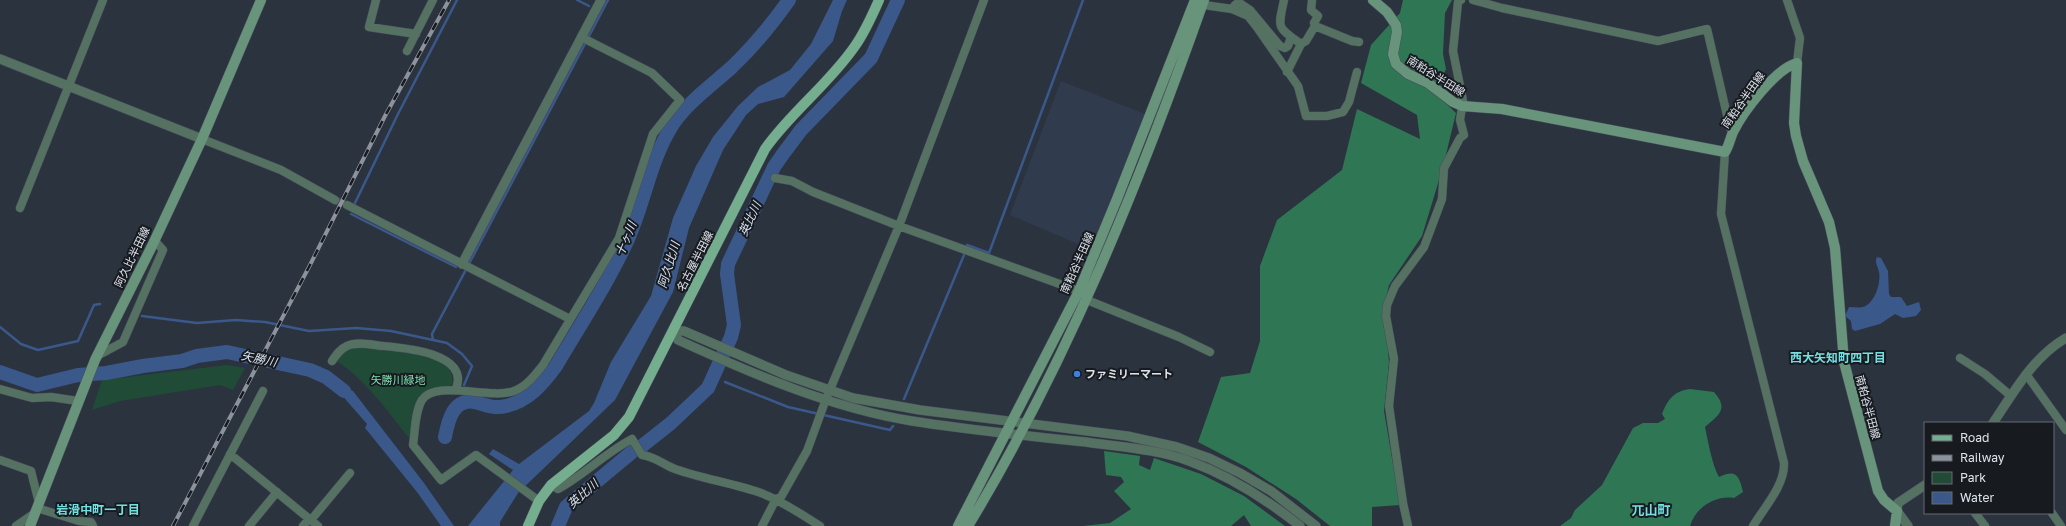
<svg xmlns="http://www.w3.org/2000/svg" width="2066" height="526" font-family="'Golos Text','Noto Sans JP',sans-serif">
  <rect width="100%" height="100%" fill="#2b333f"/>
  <path fill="#303c4d" d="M1061,81L1145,114L1092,250L1010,215Z"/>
  <path fill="#204b36" d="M355,346C375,349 434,353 447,366C452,371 452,376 453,383L451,386C443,388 434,387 426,391C413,398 413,423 410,436L408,437C386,409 365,379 335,360L338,355Z
    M227,365L245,368L233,390L220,385L120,401L92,410L102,380Z"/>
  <path fill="#2f7654" d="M1403,0H1452L1445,13L1443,54L1446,69L1435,93L1456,113L1443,167L1422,236L1389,285L1385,303L1389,363L1384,411L1400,505L1372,507V526H1330L1296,499L1246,467L1198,442L1221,377L1250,373L1260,341V266L1277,220L1342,170L1357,109L1420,139L1417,115L1361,83L1371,45L1400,13Z
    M1690,389L1714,392C1729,409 1719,415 1705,427C1708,441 1712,465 1719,477C1736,469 1739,475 1743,492L1734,498C1715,495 1695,508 1690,526H1560L1571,518L1575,510L1602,485L1633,428L1643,423H1658L1665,419L1662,414C1668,399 1674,391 1690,389Z
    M1104,451L1140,456L1139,465L1150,470L1154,458L1201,474L1244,496L1285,526H1251L1244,515L1231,526H1083L1110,523L1131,509L1114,491L1124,482L1121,477L1106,475Z"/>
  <path fill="#3b588b" d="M833,0H847L842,11L833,41L784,97L758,104L746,115L723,150L689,228L673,292L615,400L518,493L500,522V526H468L513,470L489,454L493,449L519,464L589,411L594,403L611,362L651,296L673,218L696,166L713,137L738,106L758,87L790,70L811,44Z
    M1877,257L1881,258L1888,271L1889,294L1891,297H1901L1907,306L1919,302L1921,310L1916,316L1903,318L1895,314L1880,324L1855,331L1852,329L1851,321L1845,316L1849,307C1855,307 1862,309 1867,305C1876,299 1881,282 1879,272C1878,266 1874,263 1877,257Z
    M326,377L353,391L424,483L454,526H441L417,492L365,428L367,424Z"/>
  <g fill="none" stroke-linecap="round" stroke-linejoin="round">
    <path stroke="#3b588b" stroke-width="2.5" d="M577,0L589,6
      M355,203L398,114L457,0
      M351,214L456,267
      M967,245L989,253L1083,0
      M142,316L197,323L236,320L265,322L309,331L356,328L391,331L447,343L462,354L472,366L464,385
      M0,327L21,344L38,350L78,341L94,305L100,304
      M433,340L432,334L608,0
      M725,382L788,407L890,430L893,426
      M904,399L964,255"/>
    <path stroke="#3b588b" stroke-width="14" d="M0,372L37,385L78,375L106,373L143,366L182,361L197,356L227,352L310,370L326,377L344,391
      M445,437C448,421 453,398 475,402C485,405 495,409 506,406C528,401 543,384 556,366C580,325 608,283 628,239C645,201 650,160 673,124C688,102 712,85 732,67C753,47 772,24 789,0
      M642,446L671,423L708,388L731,337L734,325L727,274L728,264L774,167L783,154L801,130L871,58L898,0
      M558,526L566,507L632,452"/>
    <path stroke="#464d59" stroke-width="8" stroke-dasharray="8 4" stroke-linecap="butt" d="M335,200L347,205"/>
    <g stroke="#484f5b" stroke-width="9">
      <path id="minor" d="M376,0L369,27L416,34
        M1284,0C1278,29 1276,26 1301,44L1306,41L1315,26
        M1312,0L1311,10L1318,16L1314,23L1315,26L1352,41L1359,42
        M1473,0L1502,8L1658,41L1707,29L1730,128L1734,131
        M1787,0L1800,38L1797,63
        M1238,2L1250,10L1280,46L1285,48L1288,46L1291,37
        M1197,4L1232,9L1235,5
        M1232,9L1248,16L1256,26L1298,86L1306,116H1327L1343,112L1349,102L1357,72
        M407,51L433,0
        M1287,72L1301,44
        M202,139L281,170L335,200
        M1725,152L1721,214L1784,463C1785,485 1764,508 1753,526
        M775,178L792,181L813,192L899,226L1079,291
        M347,205L570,319
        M20,208L103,0
        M1087,300L1179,337L1210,352
        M97,356L123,342L163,250L154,240
        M1960,358L1985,374L2011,396
        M332,361C336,355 340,349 347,346C357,341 372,345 383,346C405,348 470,353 456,389
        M2026,374L2066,430
        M0,389L32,398L51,397L78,401
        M230,454L318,526
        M0,460L31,471L39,503
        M551,485L558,489C584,475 605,453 632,439L642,455C654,456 664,465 675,469C703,479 733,483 761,493C782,501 801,514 820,526
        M539,501L476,455L441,480L413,445C415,431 415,411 422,400C436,379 489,400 514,391C527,386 535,375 543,365L619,238L653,134L680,100L652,73L581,37
        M37,508L79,521L91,522L93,526
        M1975,513L1985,526
        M2052,513L2061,526
        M311,520L350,473
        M16,526L35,513
        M193,526L263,391
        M249,526L277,492
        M303,526L309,519
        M762,526L776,499L781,497L807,451L826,399L899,226L984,0
        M1408,526L1403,503L1389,406L1394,359L1386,316L1387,305L1395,286L1424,247L1442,199L1444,168L1460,138L1464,135L1460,120L1463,101L1453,51L1458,2L1461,0"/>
    </g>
    <g stroke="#484f5b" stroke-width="10">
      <path id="tertiary" d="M0,59L202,139
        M462,264L601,0
        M1993,423C2014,392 2033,357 2066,338
        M1300,526C1266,499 1230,476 1189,461C1156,449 1120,447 1086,442C1028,436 969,430 912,421C831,408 753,374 678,340L673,331H684L786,375L853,398L920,410L1127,436L1177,447L1209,458L1240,473L1271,491L1316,526
        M1908,526L1897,511L1898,503L1925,485"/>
    </g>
    <g stroke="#484f5b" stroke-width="11">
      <path id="secondary" d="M1373,0L1387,12L1396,25L1397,32L1393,54L1396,64L1408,74L1428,83L1453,102L1462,106L1502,109L1725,152C1729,146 1730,139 1733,132C1743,112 1775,69 1797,63L1794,123L1796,136L1803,161L1829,222L1835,248L1844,362L1878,491L1884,500L1897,511L1895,526
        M30,526L95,360L152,246L202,139L261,0
        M958,526L1079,291L1117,199L1195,0
        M968,526C1068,361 1140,181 1204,0"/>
    </g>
    <g stroke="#484f5b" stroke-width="11">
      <path id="primary" d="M528,526L539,501L551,485L614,435L629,417L765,149C791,112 829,84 855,46C865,32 872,16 879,0"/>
    </g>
    <use href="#minor" stroke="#557162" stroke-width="8"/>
    <use href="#tertiary" stroke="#557162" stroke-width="9"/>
    <use href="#secondary" stroke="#67947b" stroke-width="10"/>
    <use href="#primary" stroke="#74ae8f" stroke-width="10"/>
    <g stroke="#8d939d" stroke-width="4">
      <path id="rail" d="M173,526L310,265L385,116L449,0"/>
    </g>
    <use href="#rail" stroke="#171b20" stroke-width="2.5" stroke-dasharray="8" stroke-linecap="butt"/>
  </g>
  <circle fill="#3f7fe0" stroke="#171b20" stroke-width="1.5" cx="1077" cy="374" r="4"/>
  <g text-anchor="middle" stroke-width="4" stroke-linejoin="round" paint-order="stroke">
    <g font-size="11" fill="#dee3eb" stroke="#171b20">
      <text transform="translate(1436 76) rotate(32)" y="4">南粕谷半田線</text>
      <text transform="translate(1743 100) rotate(-55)" y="4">南粕谷半田線</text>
      <text transform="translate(132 257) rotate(-64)" y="4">阿久比半田線</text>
      <text transform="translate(695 261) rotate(-63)" y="4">名古屋半田線</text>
      <text transform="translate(1077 263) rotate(-66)" y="4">南粕谷半田線</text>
      <text transform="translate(1868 407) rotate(75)" y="4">南粕谷半田線</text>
    </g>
    <g font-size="11" font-weight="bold" fill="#dee3eb" stroke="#171b20" text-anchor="start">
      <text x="1085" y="378">ファミリーマート</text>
    </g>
    <g font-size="11" fill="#7ee2af" stroke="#171b20">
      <text x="398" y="384">矢勝川緑地</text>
    </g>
    <g font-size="12" font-style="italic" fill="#d8e1f1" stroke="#171b20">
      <text transform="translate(750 219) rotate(-65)" y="4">英比川</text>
      <text transform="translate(626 239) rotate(-67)" y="4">十ヶ川</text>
      <text transform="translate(669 265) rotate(-73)" y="4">阿久比川</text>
      <text transform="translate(259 359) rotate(12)" y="4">矢勝川</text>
      <text transform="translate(583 494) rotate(-42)" y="4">英比川</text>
    </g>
    <g font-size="12" font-weight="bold" fill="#73dfe1" stroke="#171b20">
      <text x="1838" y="362">西大矢知町四丁目</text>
      <text x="98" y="514">岩滑中町一丁目</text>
    </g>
    <g font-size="13" font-weight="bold" fill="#73dfe1" stroke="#171b20">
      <text x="1651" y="515">兀山町</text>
    </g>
  </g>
  <rect x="1924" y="422" width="130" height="92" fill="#171b20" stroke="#676b71"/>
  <rect x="1932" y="435" width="20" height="6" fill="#74ae8f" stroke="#676b71"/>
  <text x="1960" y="442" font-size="12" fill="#dee3eb">Road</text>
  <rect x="1932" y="455" width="20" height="6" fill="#8d939d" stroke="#676b71"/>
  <text x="1960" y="462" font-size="12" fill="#dee3eb">Railway</text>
  <rect x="1932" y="472" width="20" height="12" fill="#204b36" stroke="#676b71"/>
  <text x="1960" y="482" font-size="12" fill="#dee3eb">Park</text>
  <rect x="1932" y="492" width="20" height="12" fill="#3b588b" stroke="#676b71"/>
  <text x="1960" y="502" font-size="12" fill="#dee3eb">Water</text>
</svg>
